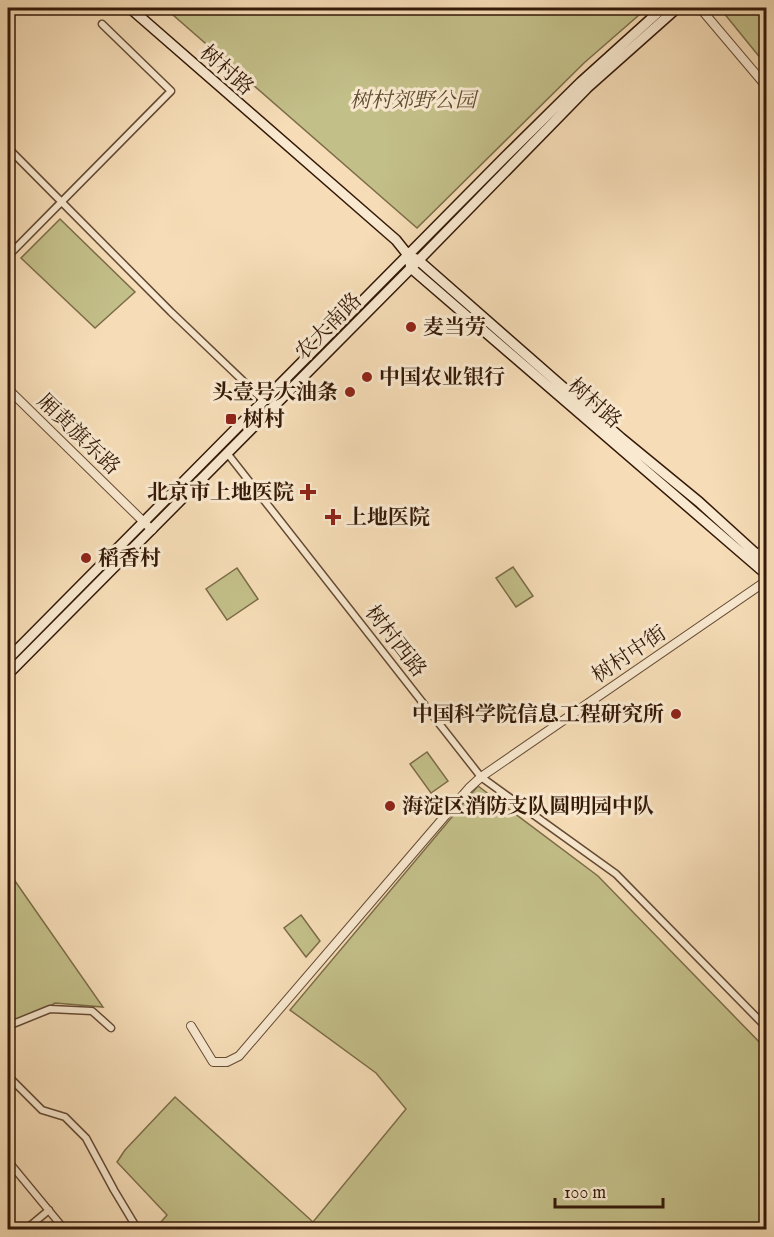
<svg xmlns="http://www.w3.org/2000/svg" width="774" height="1237" font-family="'IM FELL English','Noto Serif SC',serif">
  <rect width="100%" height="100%" fill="#f6ddb7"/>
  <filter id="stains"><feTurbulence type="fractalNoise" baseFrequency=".00333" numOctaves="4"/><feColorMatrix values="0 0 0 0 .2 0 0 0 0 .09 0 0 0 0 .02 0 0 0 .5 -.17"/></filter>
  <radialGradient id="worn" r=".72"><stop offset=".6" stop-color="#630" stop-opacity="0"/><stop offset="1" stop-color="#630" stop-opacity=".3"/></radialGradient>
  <path fill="#c3bf89" stroke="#7c6c48" stroke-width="1.5" d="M165,8H647L584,63L417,228Z
    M723,8H766V65L723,12Z
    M60,219L135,292L95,328L21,258Z
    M513,567L533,596L516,607L496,578Z
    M237,568L258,599L227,620L206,589Z
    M427,752L448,781L431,793L410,764Z
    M478,786L598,876L766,1049V1229H155L167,1215L117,1162L125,1150L175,1097L313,1222L406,1109L376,1073L290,1010Z
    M8,871L103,1007L55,1003L8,1030Z
    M301,915L320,941L306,957L284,928Z"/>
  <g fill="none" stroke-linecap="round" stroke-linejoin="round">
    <g stroke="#644a34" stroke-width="9">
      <path id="minor" d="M8,148L171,312L264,401
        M8,256L171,91L102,24
        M227,453L481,777L616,874L766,1027
        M8,1026L50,1009L92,1011L111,1028
        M8,1076L42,1110L65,1117L86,1138L114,1190L138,1230
        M8,1161L65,1230
        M25,1230L49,1210"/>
    </g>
    <g stroke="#644a34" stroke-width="10">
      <path id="tertiary" d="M700,8L766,86
        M8,10L10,8
        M8,389L152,530
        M758,555L766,545
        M191,1026L213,1062H227L239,1056L469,788L481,777L766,581"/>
    </g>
    <g stroke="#341908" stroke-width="12">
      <path id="secondary" d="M130,8L396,240L408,255L418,260L621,438L699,502L766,563
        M410,263L411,268L766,574
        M8,659L506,156L581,82L663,8
        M8,674L411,268L587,88L677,8"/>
    </g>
    <use href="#minor" stroke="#f9e9d0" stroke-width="6"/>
    <use href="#tertiary" stroke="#f9e9d0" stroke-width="8"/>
    <use href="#secondary" stroke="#f9e9d0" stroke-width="9"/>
  </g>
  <g fill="#8f2418" stroke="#f9e9d0" stroke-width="2">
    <circle cx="411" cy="327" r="6"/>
    <circle cx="367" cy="377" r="6"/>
    <circle cx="350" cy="392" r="6"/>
    <rect x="225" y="413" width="12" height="12" rx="3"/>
    <path d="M305 483h6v6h6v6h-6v6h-6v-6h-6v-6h6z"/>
    <path d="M330 508h6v6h6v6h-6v6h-6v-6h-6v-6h6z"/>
    <circle cx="86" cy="558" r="6"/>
    <circle cx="676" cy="714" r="6"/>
    <circle cx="390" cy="806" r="6"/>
  </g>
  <g text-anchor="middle" stroke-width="6" stroke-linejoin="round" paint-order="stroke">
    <g font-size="21" fill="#341908" stroke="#f9e9d0">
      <text transform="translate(227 70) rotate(41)" y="7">树村路</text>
      <text transform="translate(328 326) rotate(-45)" y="7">农大南路</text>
      <text transform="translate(595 403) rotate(41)" y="7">树村路</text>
      <text transform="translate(79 434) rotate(44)" y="7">厢黄旗东路</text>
      <text transform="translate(396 641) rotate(52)" y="7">树村西路</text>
      <text transform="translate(629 654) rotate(-34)" y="7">树村中街</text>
    </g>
    <g font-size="21" font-style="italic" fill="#5f4b2f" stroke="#f9e9d0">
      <text x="413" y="107">树村郊野公园</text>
    </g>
    <g font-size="21" font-weight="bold" fill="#341908" stroke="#f9e9d0" text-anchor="start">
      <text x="423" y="334">麦当劳</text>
      <text x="379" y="384">中国农业银行</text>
      <text x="338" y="399" text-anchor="end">头壹号大油条</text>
      <text x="243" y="426">树村</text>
      <text x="294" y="499" text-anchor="end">北京市上地医院</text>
      <text x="346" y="524">上地医院</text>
      <text x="98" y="565">稻香村</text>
      <text x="664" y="721" text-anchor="end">中国科学院信息工程研究所</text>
      <text x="402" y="813">海淀区消防支队圆明园中队</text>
    </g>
  </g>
  <rect width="774" height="1237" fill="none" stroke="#f6ddb7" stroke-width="30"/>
  <rect x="9" y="9" width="756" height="1219" fill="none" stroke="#341908" stroke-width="3"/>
  <rect x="15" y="15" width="744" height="1207" fill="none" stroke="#341908" stroke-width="1.5"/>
  <path d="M555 1198v9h108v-9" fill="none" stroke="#341908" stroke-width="3"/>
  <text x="564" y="1198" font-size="18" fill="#341908" stroke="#f9e9d0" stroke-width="4.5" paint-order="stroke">100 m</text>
  <rect width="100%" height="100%" filter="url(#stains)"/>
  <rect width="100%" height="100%" fill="url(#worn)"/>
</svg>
